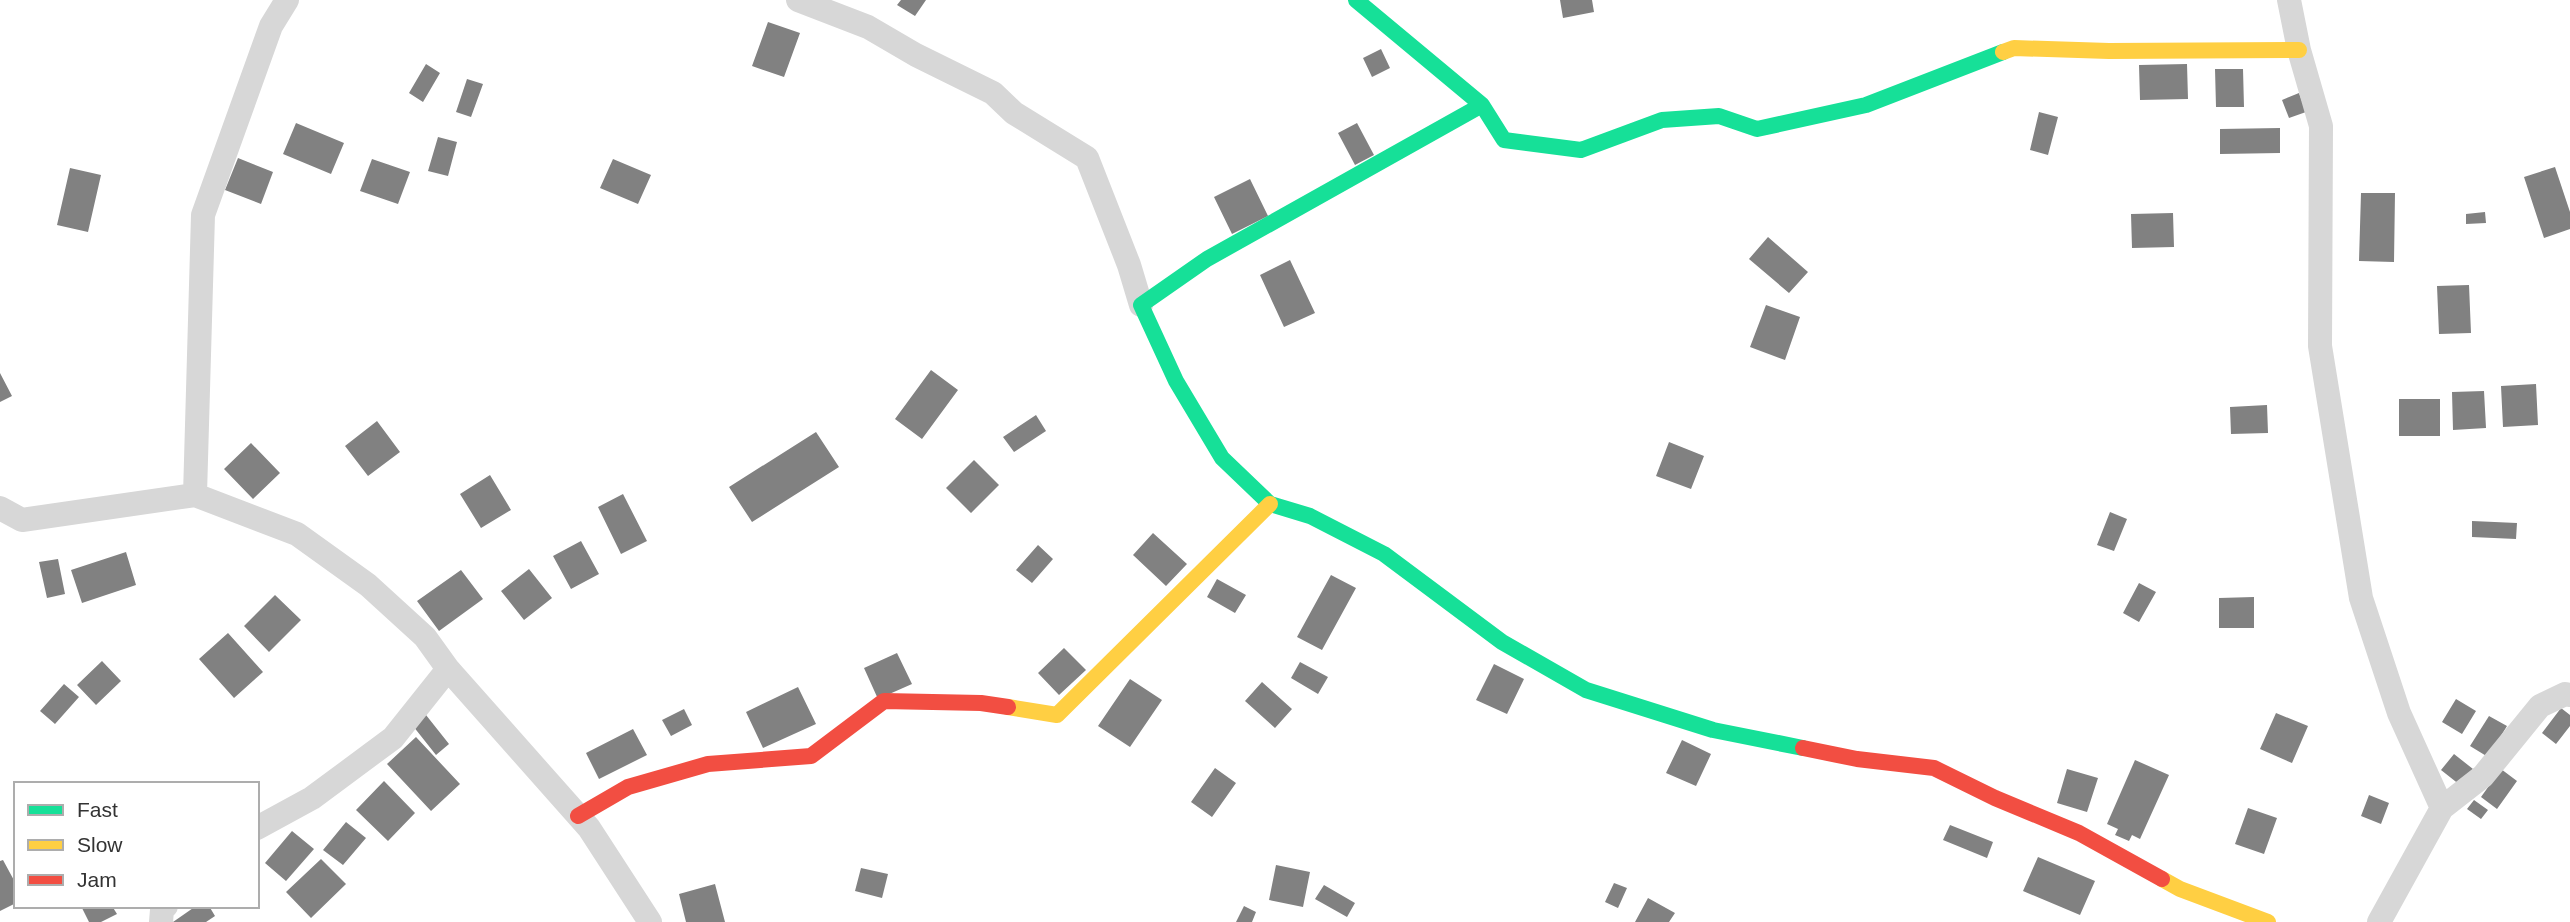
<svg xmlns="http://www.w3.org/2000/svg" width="2570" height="922" font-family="Helvetica,sans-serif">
  <rect width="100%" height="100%" fill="#fff"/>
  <path fill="#818181" d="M901,0H926L915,16L897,5Z
    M1560,0H1592L1594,12L1563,18Z
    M768,22L800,33L784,77L752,66Z
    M1381,49L1390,68L1372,77L1363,58Z
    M426,64L440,73L423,102L409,93Z
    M2187,64L2188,99L2140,100L2139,65Z
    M2215,69H2243L2244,107H2216Z
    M467,79L483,84L471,117L456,112Z
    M2299,93L2306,112L2289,118L2282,100Z
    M2039,112L2058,117L2048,155L2030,150Z
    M296,123L344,143L331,174L283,154Z
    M1357,123L1374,155L1355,165L1338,133Z
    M2280,128V153L2220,154V129Z
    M438,137L457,142L448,176L428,171Z
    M238,158L273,172L261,204L225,190Z
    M372,159L410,172L398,204L360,191Z
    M613,159L651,175L638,204L600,188Z
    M2555,167L2570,212V229L2544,238L2524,177Z
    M70,168L101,175L88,232L57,225Z
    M1250,179L1268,216L1232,234L1214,197Z
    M2361,193H2395L2394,262L2359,261Z
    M2485,212L2486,223L2466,224V214Z
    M2173,213L2174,247L2132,248L2131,214Z
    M1768,237L1808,272L1789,293L1749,259Z
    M1290,260L1315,313L1284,327L1260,275Z
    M2469,285L2471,333L2439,334L2437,286Z
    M1766,305L1800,317L1785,360L1750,347Z
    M931,370L958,390L922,439L895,419Z
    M0,373L12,396L0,402Z
    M2536,384L2538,425L2503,427L2501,386Z
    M2484,391L2486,428L2453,430L2452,392Z
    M2399,399H2440V436H2399Z
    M2267,405L2268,433L2231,434L2230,407Z
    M1036,415L1046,431L1014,452L1003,437Z
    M377,421L400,452L368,476L345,446Z
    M816,432L839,467L752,522L729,487Z
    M1669,442L1704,456L1691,489L1656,476Z
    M251,443L280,473L253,499L224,469Z
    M974,460L999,485L971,513L946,488Z
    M490,475L511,510L481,528L460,494Z
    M623,494L647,541L621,554L598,507Z
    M2110,512L2127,519L2114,551L2097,545Z
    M2472,521L2517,523L2516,539L2472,537Z
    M1153,533L1187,564L1166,586L1133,555Z
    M581,541L599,574L571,589L553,556Z
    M1038,545L1053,559L1032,583L1016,570Z
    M126,552L136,585L82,603L71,570Z
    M58,559L65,594L47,598L39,562Z
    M529,569L552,598L524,620L501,591Z
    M461,570L483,599L439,631L417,601Z
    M1331,575L1356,588L1322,650L1297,637Z
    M1217,579L1246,595L1235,613L1207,597Z
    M2139,583L2156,592L2139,622L2123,613Z
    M275,595L301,620L269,652L244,626Z
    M2254,597V628H2219V598Z
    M228,633L263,672L234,698L199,659Z
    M1064,648L1086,670L1059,695L1038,673Z
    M897,653L912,684L878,699L864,668Z
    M102,661L121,681L96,705L77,685Z
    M1300,662L1328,677L1318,694L1291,678Z
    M1494,664L1524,679L1507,714L1476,700Z
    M1130,679L1162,700L1130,747L1098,726Z
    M1262,682L1292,709L1275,728L1245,701Z
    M64,684L79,697L55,724L40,711Z
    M798,687L816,724L763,748L746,712Z
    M2456,699L2476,711L2462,734L2442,722Z
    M2561,708L2570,715V726L2556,744L2542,733Z
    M684,709L692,725L671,736L662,720Z
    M2276,713L2308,726L2292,763L2260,749Z
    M426,715L449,744L436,755L413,726Z
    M2489,716L2507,726L2488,757L2470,746Z
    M633,729L647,755L599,779L586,753Z
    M416,737L460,784L431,811L387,764Z
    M1682,740L1711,754L1696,786L1666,773Z
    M2454,754L2473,769L2460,785L2441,770Z
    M2135,760L2169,775L2140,839L2132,835L2129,841L2115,835L2118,829L2107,824Z
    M1215,768L1236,783L1212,817L1191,802Z
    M2067,769L2098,778L2087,812L2057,803Z
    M2501,769L2517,781L2497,809L2481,797Z
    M384,781L415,813L388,841L356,810Z
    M2369,795L2389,803L2381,824L2361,816Z
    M2474,800L2488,810L2481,819L2467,809Z
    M2248,808L2277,818L2264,854L2235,844Z
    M346,822L366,838L343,865L323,850Z
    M1950,825L1993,842L1987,858L1943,840Z
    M292,831L314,849L286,881L265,863Z
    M2038,857L2095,881L2080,915L2023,891Z
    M321,859L346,884L311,918L286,892Z
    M3,860L16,884V903L0,911V861Z
    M1276,865L1310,872L1303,907L1269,900Z
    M861,868L888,874L882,898L855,891Z
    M1614,883L1627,888L1618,908L1605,902Z
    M715,884L725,922H686L679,894Z
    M1324,885L1355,903L1347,917L1315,899Z
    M1648,898L1675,913L1669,922H1635Z
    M81,906H112L117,914L101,922H89Z
    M196,906H209L215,916L206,922H173Z
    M1244,906L1256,912L1252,922H1236Z"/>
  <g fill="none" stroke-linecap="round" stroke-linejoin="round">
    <path stroke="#d7d7d7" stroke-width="24" d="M798,0L868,27L916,55L993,93L1014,113L1087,158L1129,265L1141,305
      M2289,0L2299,50L2321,126L2320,346L2361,598L2399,713L2442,808
      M195,495L203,215L271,26L287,0
      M0,508L22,520L195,495L297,534L368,585L425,637L448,669L589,828L650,922
      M257,828L312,798L393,738L448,669
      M161,922L162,910L166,906
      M2379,922L2442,808L2483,776L2540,706L2565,694L2570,695"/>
    <path stroke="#16e098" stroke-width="16" d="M1356,0L1482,105L1504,140L1581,150L1662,120L1719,116L1757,129L1866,105L2003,52
      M1270,504L1310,516L1384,554L1502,642L1586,690L1713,730L1803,748
      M1270,504L1222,458L1176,381L1141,305L1207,259L1482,105"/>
    <path stroke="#ffcf43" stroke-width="16" d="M2003,52L2014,48L2109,51L2299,50
      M1008,707L1057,715L1270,504
      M2162,879L2180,889L2268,922"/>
    <path stroke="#f24e42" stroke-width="16" d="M1803,748L1857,759L1934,768L1995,798L2079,833L2162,879
      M578,816L628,787L708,764L811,756L884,701L981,703L1008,707"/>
  </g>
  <rect x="14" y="782" width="245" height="126" fill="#ffffff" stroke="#adadad" stroke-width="2"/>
  <rect x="28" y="805" width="35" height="10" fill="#16e098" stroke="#adadad" stroke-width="2"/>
  <text x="77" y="817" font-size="21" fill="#333333">Fast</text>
  <rect x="28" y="840" width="35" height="10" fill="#ffcf43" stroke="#adadad" stroke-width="2"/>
  <text x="77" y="852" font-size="21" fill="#333333">Slow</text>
  <rect x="28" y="875" width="35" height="10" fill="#f24e42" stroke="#adadad" stroke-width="2"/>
  <text x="77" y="887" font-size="21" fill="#333333">Jam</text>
</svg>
